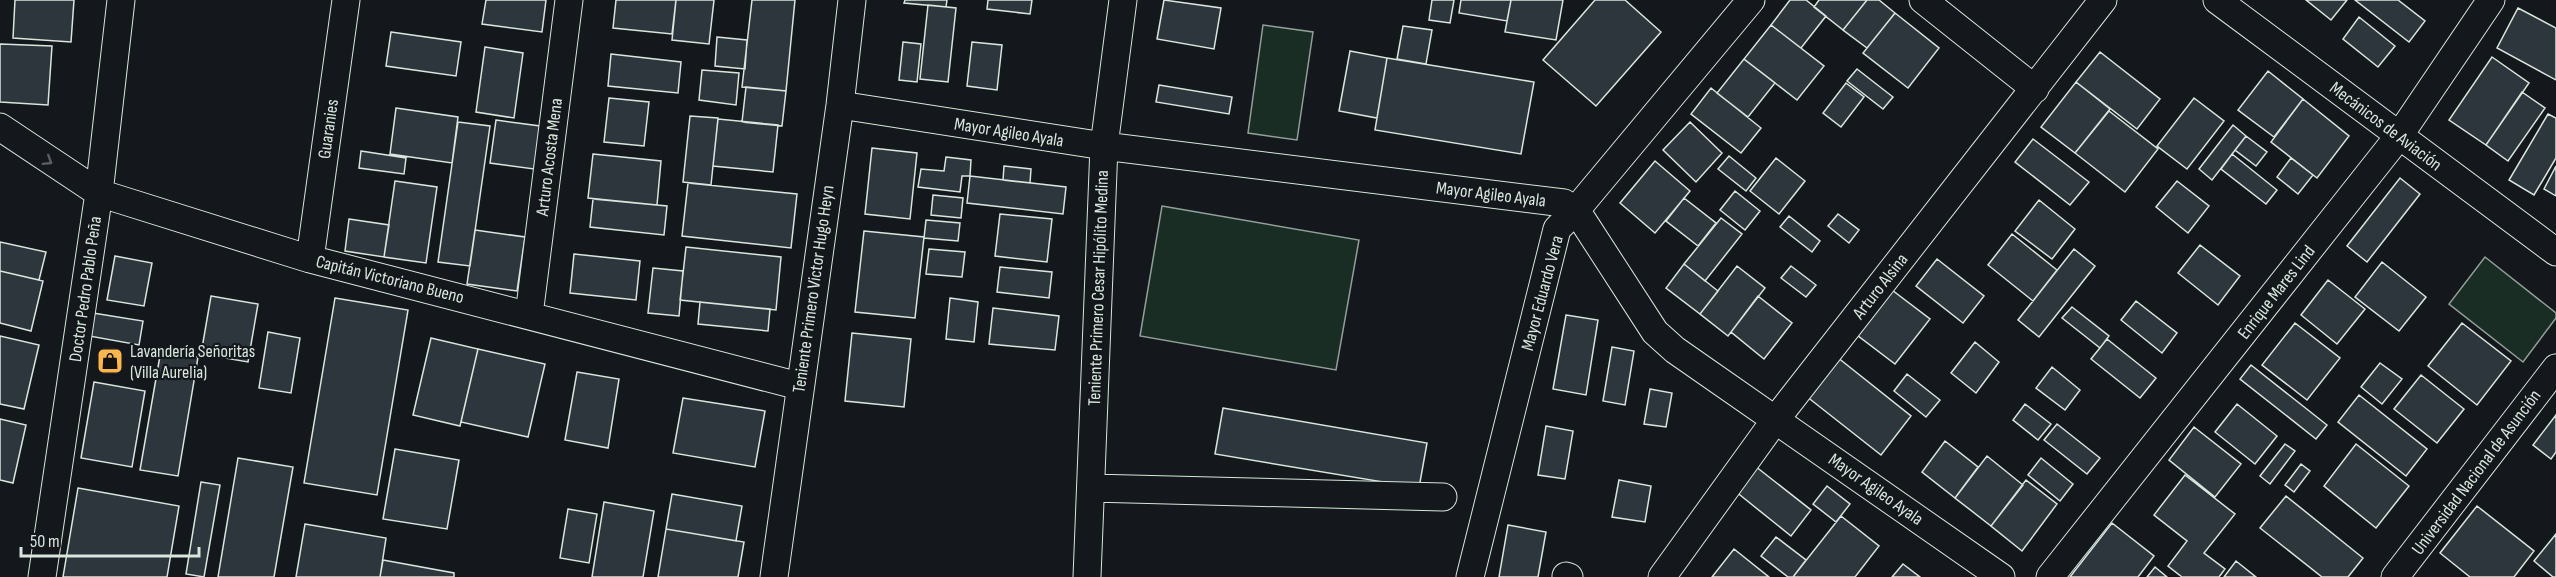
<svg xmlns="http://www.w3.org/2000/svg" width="2556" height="577" font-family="'Sofia Sans Condensed',sans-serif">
  <rect width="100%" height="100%" fill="#14181c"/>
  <path fill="#1a2d24" stroke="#939e99" stroke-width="1.5" d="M1263,25L1313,32L1297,140L1248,133Z
    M1162,206L1359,240L1336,370L1140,336Z
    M2485,257L2556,313V318L2523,362L2449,304Z"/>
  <path fill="#2c363c" stroke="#d8e6dc" stroke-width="1.5" d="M15,0H74L71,42L13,38Z
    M486,0H546L542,32L482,24Z
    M616,0H676L672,34L613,28Z
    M676,0H714L709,44L672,40Z
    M752,0H795L786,91L742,87Z
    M905,0H947L946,7L904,3Z
    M988,0H1032L1030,14L987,9Z
    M1164,0L1221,8L1214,49L1157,39Z
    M1432,0H1454L1450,23L1429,20Z
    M1461,0H1511L1507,21L1459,13Z
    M1511,0H1563L1556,40L1505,32Z
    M1595,0H1625L1661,32L1596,106L1543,60Z
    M1790,0H1806L1826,16L1801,48L1771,25Z
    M1819,0H1867L1843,30L1814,7Z
    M1867,0H1879L1895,13L1867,48L1843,30Z
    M2306,0H2347L2331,20Z
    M2355,0H2398L2425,21L2409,42Z
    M928,5L956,8L948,82L920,79Z
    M2518,8L2556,28V80L2497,48Z
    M1895,13L1939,48L1908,88L1863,53Z
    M2359,17L2395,46L2378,67L2343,39Z
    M1771,25L1824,66L1797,100L1744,59Z
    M1403,26L1432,30L1426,64L1397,59Z
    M391,32L461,42L456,76L386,66Z
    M717,37L747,40L745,69L715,66Z
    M903,42L921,44L917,82L899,80Z
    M972,42L1002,45L997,90L967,86Z
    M0,44L52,46L48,105L0,102Z
    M485,47L523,53L514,118L476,112Z
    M1350,51L1387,58L1377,118L1339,111Z
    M2100,52L2160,99L2137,129L2076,82Z
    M611,54L681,62L678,93L608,86Z
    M2492,57L2529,83L2486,145L2449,120Z
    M1387,58L1534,82L1521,154L1375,130Z
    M1744,59L1775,83L1748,117L1717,93Z
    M1857,69L1893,97L1883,109L1847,81Z
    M702,70L739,73L736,105L699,100Z
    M2268,71L2303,99L2274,137L2238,110Z
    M2076,82L2110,109L2075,153L2041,127Z
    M1846,83L1864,97L1841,127L1823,113Z
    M1159,85L1232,97L1229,114L1156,102Z
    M746,87L786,91L782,126L742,122Z
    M1711,88L1761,128L1741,153L1691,114Z
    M2522,92L2545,108L2508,161L2486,145Z
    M609,98L649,102L644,146L604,142Z
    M2194,98L2224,121L2187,169L2157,146Z
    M2303,99L2349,136L2317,178L2271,142Z
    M396,108L458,117L452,163L390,154Z
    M2109,111L2158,149L2125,192L2075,153Z
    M2548,114L2556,118V158L2534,195L2509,180Z
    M690,116L718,118L711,185L683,182Z
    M718,119L778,125L773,172L713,166Z
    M496,120L540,126L534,169L490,163Z
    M458,122L490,126L470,266L438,262Z
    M1690,122L1722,153L1696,182L1663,150Z
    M2233,125L2246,136L2212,180L2199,169Z
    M2246,136L2267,152L2256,166L2235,150Z
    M2033,139L2089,182L2070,205L2015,162Z
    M872,148L917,153L910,219L865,214Z
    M361,151L406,158L404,174L359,168Z
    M593,154L661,161L657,205L588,198Z
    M2232,154L2277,190L2266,204L2221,169Z
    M1729,156L1756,178L1746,191L1718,169Z
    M946,157L971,160L970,176H962L960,192L918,187L921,169L944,171Z
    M1776,158L1805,181L1779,214L1750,191Z
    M2291,158L2313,175L2298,194L2277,177Z
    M1655,161L1690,191L1655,233L1620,203Z
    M1004,166L1031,169L1030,183L1003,180Z
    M2556,166V196L2544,189Z
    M970,176L1066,187L1063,214L967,203Z
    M2400,178L2420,194L2367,262L2347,246Z
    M395,181L437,187L426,263L384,257Z
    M2177,181L2209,206L2188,233L2156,207Z
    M688,183L797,194L791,248L682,236Z
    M1735,191L1760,211L1745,230L1720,210Z
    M933,195L963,198L961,218L931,215Z
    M1684,198L1716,223L1698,246L1666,221Z
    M593,199L667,206L664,235L590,227Z
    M2039,200L2075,229L2052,259L2015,231Z
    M1000,214L1052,219L1047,262L995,256Z
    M1838,214L1859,230L1849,243L1828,226Z
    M1789,216L1820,241L1812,252L1780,227Z
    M1721,218L1742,234L1705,281L1684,264Z
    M349,219L389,225L384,257L345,251Z
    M926,220L960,223L958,241L924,238Z
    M475,230L525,237L517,291L467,284Z
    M864,231L924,237L915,318L855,312Z
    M2012,234L2057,270L2033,301L1988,265Z
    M0,242L46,252L39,280L0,271Z
    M2200,245L2240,276L2218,305L2178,273Z
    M686,247L781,257L776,310L680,300Z
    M929,249L965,252L962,277L926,274Z
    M2074,249L2095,266L2039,337L2018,320Z
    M574,254L640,261L636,300L570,293Z
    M115,256L152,263L144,306L107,300Z
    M1937,259L1984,296L1963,323L1916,286Z
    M2382,262L2426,297L2399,331L2355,297Z
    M1684,264L1718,291L1700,314L1666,288Z
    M1737,266L1765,288L1728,336L1700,314Z
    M1791,266L1816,285L1806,297L1781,278Z
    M1000,267L1052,272L1049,298L997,292Z
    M653,268L683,271L679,316L648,313Z
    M0,271L43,281L31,331L0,323Z
    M2328,280L2365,309L2337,344L2301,315Z
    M1888,287L1930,319L1895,364L1853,332Z
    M211,296L258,304L248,362L201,354Z
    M1758,296L1792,323L1764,359L1731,332Z
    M335,298L408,310L377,495L304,483Z
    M950,298L978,302L974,342L946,339Z
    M2136,301L2177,333L2162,353L2121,320Z
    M700,302L770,309L768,331L698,324Z
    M2072,307L2109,336L2100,348L2062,318Z
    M993,308L1059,316L1055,350L989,344Z
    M93,313L143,321L139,345L89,336Z
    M1566,315L1598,320L1586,395L1553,389Z
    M2295,323L2340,358L2307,400L2262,365Z
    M2462,323L2511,361L2477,405L2428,366Z
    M268,332L300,338L291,393L259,388Z
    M852,333L911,339L904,407L845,401Z
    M0,336L39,345L24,409L0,404Z
    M431,338L478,349L460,426L413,415Z
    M2107,339L2156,378L2140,398L2091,359Z
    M1975,342L1999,362L1976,393L1951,373Z
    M1612,347L1634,351L1625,405L1603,401Z
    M478,349L545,364L528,437L461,422Z
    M161,350L198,357L178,476L140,470Z
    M101,353L121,356L119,369L99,366Z
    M1837,357L1911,416L1881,455L1806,396Z
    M2380,363L2402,379L2382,404L2361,387Z
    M2251,365L2327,425L2316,439L2240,379Z
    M2052,367L2080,390L2065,410L2036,388Z
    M577,372L619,379L608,448L565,440Z
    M1907,374L1940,400L1926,417L1894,391Z
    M2421,375L2464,409L2437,443L2394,409Z
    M94,382L145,391L132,467L81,458Z
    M1650,389L1672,393L1666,427L1644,424Z
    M2359,395L2427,449L2406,476L2338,422Z
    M683,398L765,411L755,467L673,453Z
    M2025,404L2051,424L2038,440L2013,420Z
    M2237,404L2277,436L2255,464L2215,432Z
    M1223,408L1427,443L1419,488L1215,454Z
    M2556,415V452L2551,459L2533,445Z
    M0,419L26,425L13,483L0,480Z
    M2057,424L2100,458L2087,474L2044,440Z
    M1546,426L1573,431L1565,479L1538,475Z
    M2194,427L2241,464L2215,497L2169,460Z
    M1945,441L1978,467L1955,498L1922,472Z
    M2285,444L2295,451L2270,484L2260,476Z
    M2356,444L2409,486L2376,528L2324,486Z
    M395,449L459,460L447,529L383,519Z
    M1987,456L2023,485L1991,526L1955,498Z
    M238,458L293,467L274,577H218Z
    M2041,458L2073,484L2060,501L2028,475Z
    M2301,464L2310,471L2294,492L2285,485Z
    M1755,466L1811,510L1791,536L1735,491Z
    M2185,475L2235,514L2204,553L2225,569L2219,577H2182L2168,566L2187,541L2154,515Z
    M1619,480L1651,486L1645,522L1612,517Z
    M2026,480L2057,504L2022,551L1991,526Z
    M201,482L220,485L204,577L186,574Z
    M1827,486L1850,504L1836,522L1813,504Z
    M78,488L179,506L167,577H63Z
    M672,494L742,506L736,541L666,529Z
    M2286,496L2363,558L2348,577H2322L2260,528Z
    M604,502L654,511L643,577H592Z
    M2477,506L2534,551L2514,577H2470L2440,553Z
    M568,509L597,514L589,563L560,558Z
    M1841,516L1879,546L1855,577H1793Z
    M2112,523L2154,556L2138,577H2070Z
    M305,524L386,538L380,577H296Z
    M1508,525L1546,532L1538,577H1499Z
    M666,529L744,542L738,577H658Z
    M2556,534V577H2553L2534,561Z
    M1776,537L1806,560L1793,577H1788L1761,556Z
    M1734,549L1769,577H1712Z
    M383,560L454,573V577H380Z
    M2236,561L2256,577H2224Z
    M1903,564L1920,577H1892Z
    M2155,567L2167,577H2147Z"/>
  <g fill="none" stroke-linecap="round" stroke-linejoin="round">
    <g stroke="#d8e6dc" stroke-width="29">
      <path id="minor" d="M1923,0L2035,89
        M2217,0L2556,252
        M840,105L1104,146L1564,203L1576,210L1655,332L1675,350L2001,577
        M0,127L99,193L310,259L799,386
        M310,259L346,0
        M529,315L569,0
        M1091,488L1443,497
        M1566,576L1569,577
        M42,577L99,193L121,0
        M774,577L840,105L852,0
        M1087,577L1104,146L1123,0
        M1470,577L1557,229L1576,210L1751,0
        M1662,577L1776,419L2103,0
        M2050,577L2399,136L2491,0
        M2395,577L2556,368"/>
    </g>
    <use href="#minor" stroke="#14181c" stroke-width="27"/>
  </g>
  <defs><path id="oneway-chevron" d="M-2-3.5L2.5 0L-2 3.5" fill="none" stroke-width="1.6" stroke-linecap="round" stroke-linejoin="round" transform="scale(1.5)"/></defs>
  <use stroke="#59605f" href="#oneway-chevron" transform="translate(48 161) rotate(32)"/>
  <defs>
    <g id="shop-square" transform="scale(1.35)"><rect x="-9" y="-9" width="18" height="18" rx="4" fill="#ffb74d" stroke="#14181c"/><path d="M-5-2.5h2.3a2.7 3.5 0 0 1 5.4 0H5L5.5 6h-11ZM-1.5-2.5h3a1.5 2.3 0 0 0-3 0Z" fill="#111"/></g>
  </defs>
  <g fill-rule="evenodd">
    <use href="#shop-square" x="110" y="361"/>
  </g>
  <g text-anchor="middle" stroke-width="4.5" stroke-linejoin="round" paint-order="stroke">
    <g font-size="18" fill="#d8e6dc" stroke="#14181c">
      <text transform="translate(2386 126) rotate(37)" y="6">Mecánicos de Aviación</text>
      <text transform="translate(328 129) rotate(-82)" y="6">Guaranies</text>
      <text transform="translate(1009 132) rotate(9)" y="6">Mayor Agileo Ayala</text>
      <text transform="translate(549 157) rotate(-83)" y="6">Arturo Acosta Mena</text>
      <text transform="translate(1491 194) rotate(7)" y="6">Mayor Agileo Ayala</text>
      <text transform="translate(390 279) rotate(14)" y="6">Capitán Victoriano Bueno</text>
      <text transform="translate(1880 286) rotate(-52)" y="6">Arturo Alsina</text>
      <text transform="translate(1098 288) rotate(-88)" y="6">Teniente Primero Cesar Hipólito Medina</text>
      <text transform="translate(85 289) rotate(-82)" y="6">Doctor Pedro Pablo Peña</text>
      <text transform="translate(813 289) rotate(-82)" y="6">Teniente Primero Victor Hugo Heyn</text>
      <text transform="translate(2276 292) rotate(-52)" y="6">Enrique Mares Lind</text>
      <text transform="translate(1542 293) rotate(-75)" y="6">Mayor Eduardo Vera</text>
      <text transform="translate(2476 472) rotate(-53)" y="6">Universidad Nacional de Asunción</text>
      <text transform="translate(1876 489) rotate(35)" y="6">Mayor Agileo Ayala</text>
    </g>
    <g font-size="18" fill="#d8e6dc" stroke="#14181c" text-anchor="start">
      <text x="130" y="357">Lavandería Señoritas<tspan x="130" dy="21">(Villa Aurelia)</tspan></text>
    </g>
  </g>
  <path d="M21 547v9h178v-9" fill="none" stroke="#d8e6dc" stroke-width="3"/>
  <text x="30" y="547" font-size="18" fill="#d8e6dc" stroke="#14181c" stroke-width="4.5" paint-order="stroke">50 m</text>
</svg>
